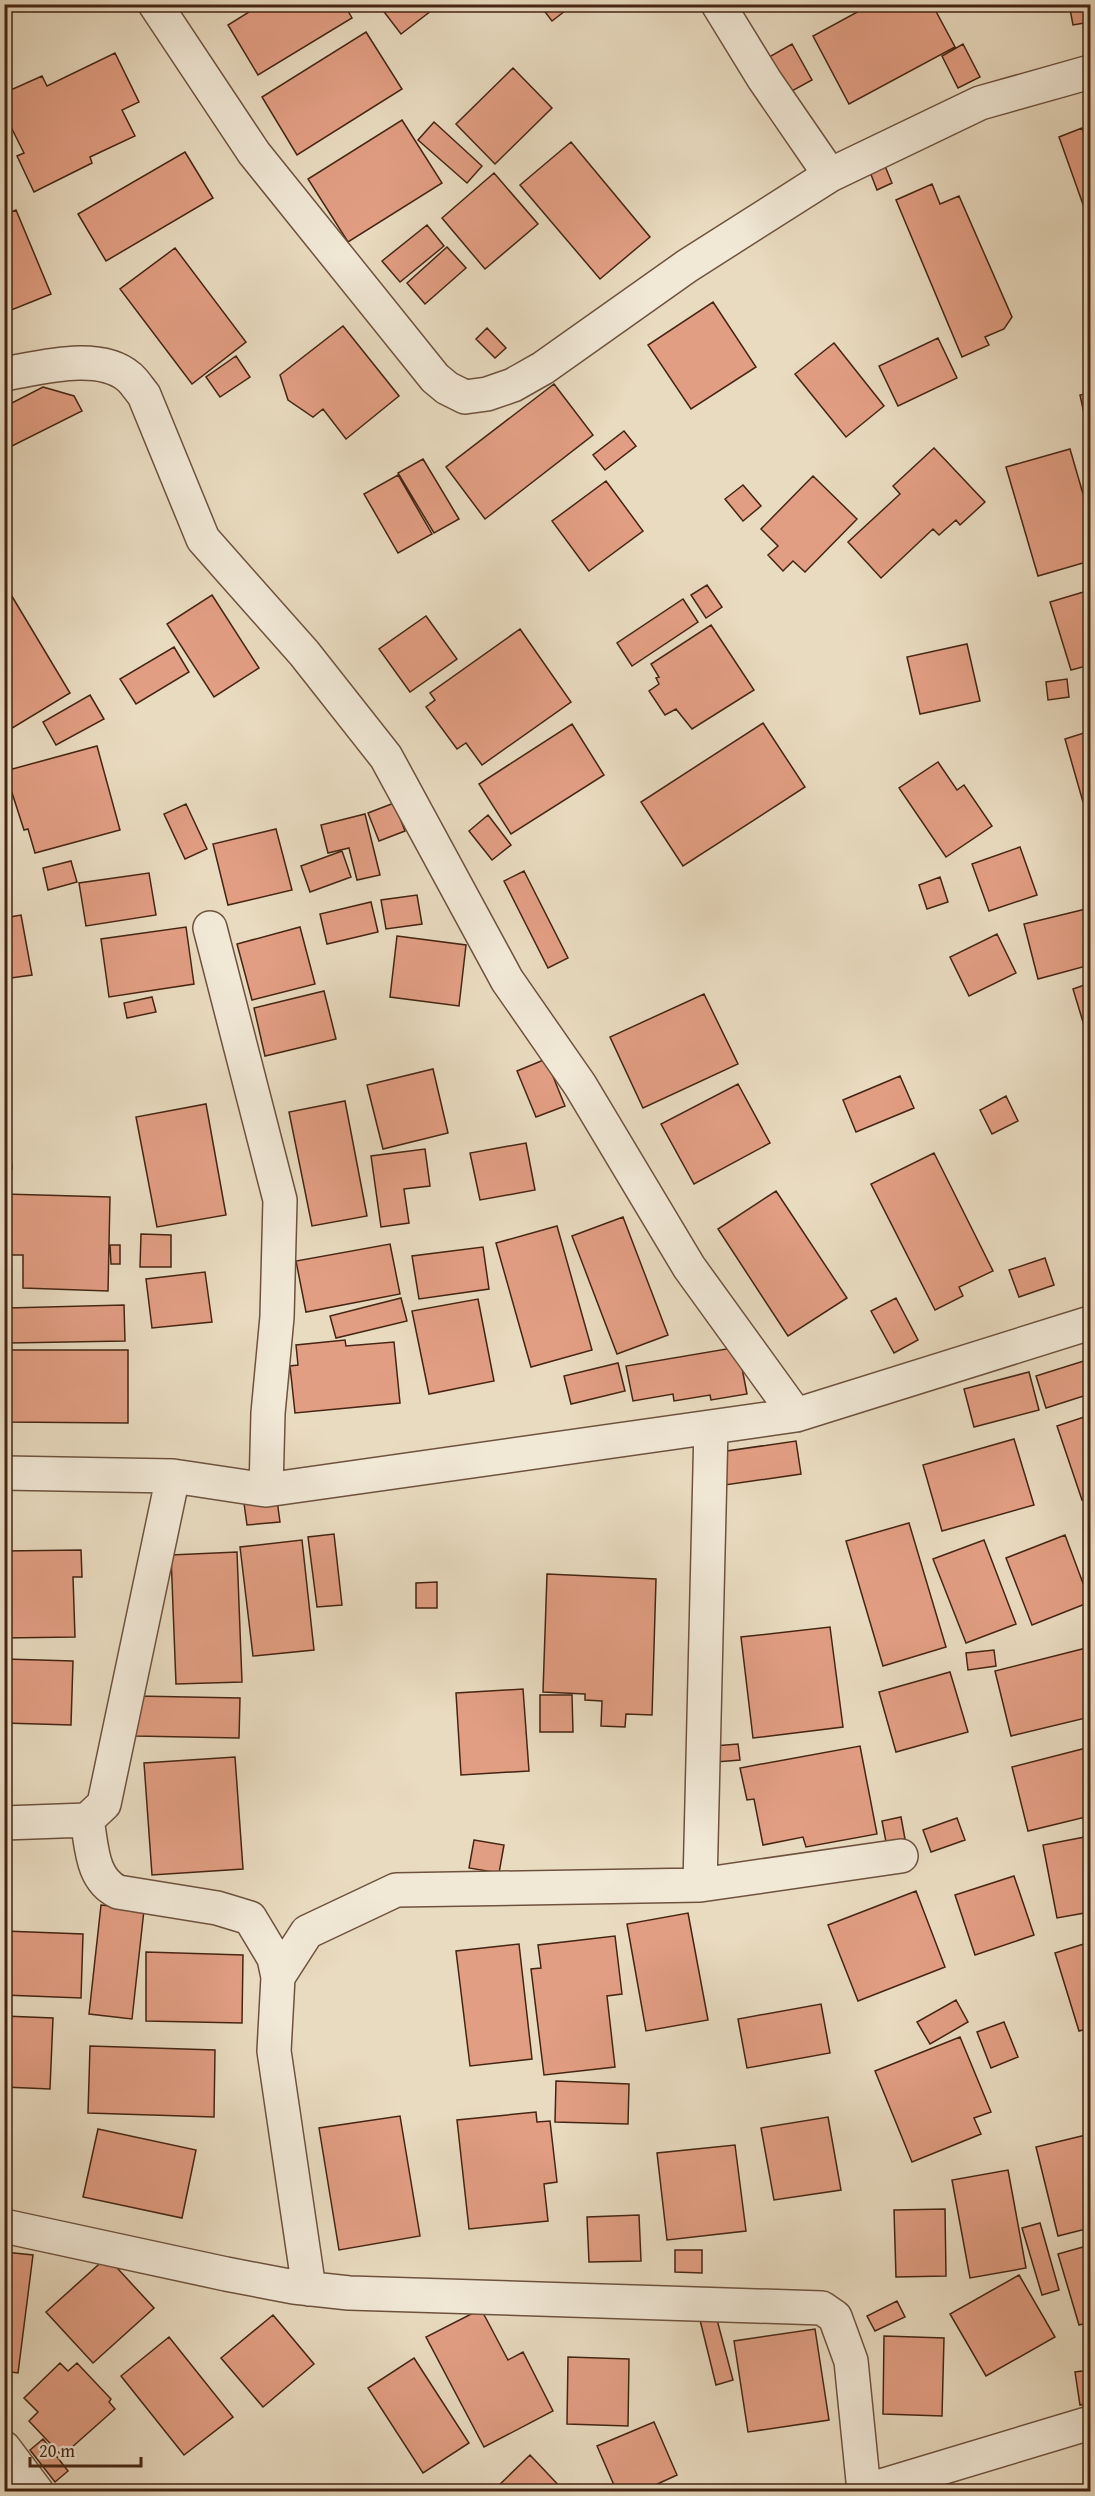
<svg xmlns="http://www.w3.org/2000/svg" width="1095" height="2496" font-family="'Gentium Book Plus',serif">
  <rect width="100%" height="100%" fill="#e9dbc0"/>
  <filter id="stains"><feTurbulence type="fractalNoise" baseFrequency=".00333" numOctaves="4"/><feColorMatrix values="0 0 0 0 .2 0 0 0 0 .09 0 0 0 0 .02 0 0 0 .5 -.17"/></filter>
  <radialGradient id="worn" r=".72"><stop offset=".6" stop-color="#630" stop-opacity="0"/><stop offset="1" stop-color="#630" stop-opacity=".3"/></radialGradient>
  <path fill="#e29e83" stroke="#452513" stroke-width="1.5" d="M262,4H344L352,18L258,75L228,25Z
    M378,4H440L401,34Z
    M539,4H574L552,21Z
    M872,4H932L955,47L849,104L813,36Z
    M1069,4H1090V22L1073,25Z
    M366,32L402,89L297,155L262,97Z
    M792,44L812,80L781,97L762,61Z
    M963,44L980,77L958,88L942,56Z
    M115,53L139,102L122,110L135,136L90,157L92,163L34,192L17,156L24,153L4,113V93L42,76L47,86Z
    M513,68L552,108L495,164L456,124Z
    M402,120L442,183L348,242L308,179Z
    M434,122L482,166L467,183L418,140Z
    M1082,128L1090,152V224L1059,137Z
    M571,142L650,237L600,279L520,185Z
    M185,152L213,198L106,261L78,214Z
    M885,166L892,183L877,190L870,172Z
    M494,173L538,224L485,269L442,218Z
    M932,184L940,204L959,196L1012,317L1004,329L985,337L989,345L962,357L896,200Z
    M16,210L51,294L4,313V215Z
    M427,225L444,246L400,282L382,261Z
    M447,247L466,268L425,304L407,283Z
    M175,248L246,342L192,384L120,289Z
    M713,302L756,367L691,409L648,345Z
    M343,326L399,396L346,439L323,409L313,417L288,400L280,375Z
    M487,328L506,348L495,358L476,339Z
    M938,338L957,378L898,406L879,366Z
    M834,343L884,406L846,437L795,374Z
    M236,356L250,377L220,397L206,377Z
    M554,384L593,435L485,519L446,467Z
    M43,387L74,396L82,411L4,450V407Z
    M1090,393V441L1080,395Z
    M624,431L636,446L605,470L593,455Z
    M934,448L985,502L960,525L956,520L939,535L933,529L881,578L848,542L900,494L893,486Z
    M1070,449L1090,518V561L1038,576L1006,467Z
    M423,459L459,519L434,533L398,473Z
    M398,475L432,534L398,553L364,494Z
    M813,476L857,519L805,572L793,561L783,571L768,555L778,546L761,529Z
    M606,481L643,531L589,571L552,521Z
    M743,485L761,506L743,521L725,499Z
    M707,585L722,607L706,618L691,595Z
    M1090,590V665L1071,670L1050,602Z
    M10,593L70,693L9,730L4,723V597Z
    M212,595L259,668L214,697L167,624Z
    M683,599L698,622L632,666L617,643Z
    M426,616L457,659L410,692L379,649Z
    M711,625L754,690L692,729L676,709L665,715L649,691L659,684L656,678L659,677L651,664Z
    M520,629L571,702L482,765L466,743L457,749L426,707L435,700L430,693Z
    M967,644L980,701L920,714L907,657Z
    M174,647L189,672L136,704L120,679Z
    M1067,679L1069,697L1048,700L1046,682Z
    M90,695L104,719L56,745L43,722Z
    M763,723L805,787L683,866L641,802Z
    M572,724L604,775L511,834L479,784Z
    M1090,731V807L1085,809L1065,739Z
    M97,746L120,830L35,853L28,829L24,830L5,771Z
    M938,762L957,790L964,785L992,826L946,857L899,788Z
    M394,803L405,831L379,841L368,813Z
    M186,804L207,849L185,859L164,814Z
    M365,814L380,875L357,880L349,848L328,853L321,825Z
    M488,815L511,845L492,860L469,831Z
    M276,829L292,890L228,905L213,844Z
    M1020,847L1037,895L989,911L972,864Z
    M342,851L351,877L310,892L301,866Z
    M71,861L77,882L48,890L43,868Z
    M524,871L568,958L548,968L504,881Z
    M149,873L156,915L86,926L79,883Z
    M940,877L948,902L927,909L919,885Z
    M417,895L422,924L386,929L381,900Z
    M371,902L378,932L327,944L320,914Z
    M1090,908V965L1038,979L1024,924Z
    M21,915L32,975L4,979V918Z
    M186,927L194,984L109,997L101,939Z
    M300,927L315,984L252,1000L237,944Z
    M997,934L1016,973L969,996L950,957Z
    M397,936L466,945L459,1006L390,997Z
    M1090,983V1045L1073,989Z
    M324,991L336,1039L265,1056L254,1008Z
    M704,994L738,1064L643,1108L610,1037Z
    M152,997L156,1012L127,1018L124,1003Z
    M546,1059L565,1106L536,1117L517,1071Z
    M433,1069L448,1133L383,1149L367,1085Z
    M900,1076L914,1108L856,1132L843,1100Z
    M738,1084L770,1143L694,1184L661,1124Z
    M1006,1096L1018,1121L992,1134L980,1110Z
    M4,1098H6L12,1169L4,1170Z
    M345,1101L367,1216L312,1226L289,1112Z
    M206,1104L226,1215L157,1227L136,1117Z
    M526,1143L535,1190L480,1200L470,1153Z
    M425,1149L430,1186L404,1189L409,1223L381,1227L371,1156Z
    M934,1153L993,1271L959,1287L963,1296L935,1310L871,1184Z
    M776,1191L847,1298L788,1336L718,1229Z
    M4,1194L110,1197L108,1291L23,1288V1255H9L8,1295H4Z
    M623,1217L668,1335L617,1354L572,1236Z
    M557,1226L592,1350L531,1367L496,1243Z
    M141,1234L171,1235V1267H140Z
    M390,1244L400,1294L306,1312L296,1261Z
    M110,1245H120V1264H111Z
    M483,1247L489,1289L419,1299L412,1256Z
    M1045,1258L1054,1285L1019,1297L1009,1270Z
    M205,1272L212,1322L152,1328L146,1279Z
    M401,1298L407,1321L336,1338L330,1316Z
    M896,1298L918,1340L894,1353L871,1311Z
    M478,1299L494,1381L429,1394L412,1311Z
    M124,1305L125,1341L9,1343L8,1308Z
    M345,1340L346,1346L394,1342L400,1403L295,1413L290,1366L298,1365L296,1345Z
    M738,1347L747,1394L711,1400L710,1395L674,1401L673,1394L633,1401L626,1366Z
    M4,1350H128V1423L4,1422Z
    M1090,1359V1394L1046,1408L1036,1376Z
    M618,1363L625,1391L571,1404L564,1376Z
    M1029,1372L1039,1410L974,1427L964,1389Z
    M1090,1415V1497L1082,1500L1057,1426Z
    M1014,1439L1034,1505L942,1531L923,1465Z
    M796,1441L801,1474L725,1485L720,1452Z
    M276,1493L280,1522L247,1525L243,1496Z
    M909,1523L946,1647L883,1666L846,1541Z
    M334,1534L342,1605L317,1607L308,1537Z
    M1065,1535L1090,1602L1032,1625L1006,1558Z
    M302,1540L314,1650L253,1656L240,1547Z
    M984,1540L1016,1624L966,1643L933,1559Z
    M81,1550L82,1577H73L75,1637L4,1638V1551Z
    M237,1552L242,1682L176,1684L171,1555Z
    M547,1574L656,1579L652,1715L626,1714L625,1727L601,1726L602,1701L585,1700V1694L543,1692Z
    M437,1582V1608H416V1583Z
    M830,1627L843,1727L753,1738L741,1637Z
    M1090,1647V1717L1011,1736L995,1671Z
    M994,1650L996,1666L968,1670L966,1653Z
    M5,1659L73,1661L71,1725L4,1723Z
    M950,1672L968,1732L896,1752L879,1692Z
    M523,1689L529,1771L461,1775L456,1693Z
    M540,1695H572L573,1732H540Z
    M136,1696L240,1698L239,1738L135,1736Z
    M738,1744L740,1760L716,1762L714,1746Z
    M860,1746L877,1834L806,1847L803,1837L763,1845L754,1799L747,1800L740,1768Z
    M1090,1747V1816L1028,1831L1012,1767Z
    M235,1757L243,1869L152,1875L144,1763Z
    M901,1817L905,1839L886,1842L882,1821Z
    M957,1818L965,1840L931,1852L923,1830Z
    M1090,1836V1912L1057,1918L1043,1845Z
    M474,1840L504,1845L499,1873L469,1868Z
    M1014,1876L1034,1935L975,1955L955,1895Z
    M916,1891L945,1967L858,2001L828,1925Z
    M101,1905L144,1910L132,2019L89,2014Z
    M688,1913L708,2020L646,2031L627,1924Z
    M4,1931L83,1934L81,1998L4,1995Z
    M615,1936L622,1994L607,1996L615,2067L544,2075L531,1969L541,1968L538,1945Z
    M1090,1942V2028L1079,2031L1055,1953Z
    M519,1944L532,2059L470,2066L456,1951Z
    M146,1952L243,1955L242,2023L146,2021Z
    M956,2000L968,2022L930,2044L917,2022Z
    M821,2004L830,2053L747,2068L738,2019Z
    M4,2016L53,2018L50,2089L4,2087Z
    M1004,2022L1018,2057L991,2068L977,2032Z
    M960,2037L991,2112L974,2118L981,2134L912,2162L875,2071Z
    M90,2046L215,2050L214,2117L88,2113Z
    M556,2081L629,2084L628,2124L555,2122Z
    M536,2112L537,2122L550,2121L557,2182L544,2184L548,2221L469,2229L457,2120Z
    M400,2116L420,2236L339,2250L319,2128Z
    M828,2117L841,2190L774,2200L761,2128Z
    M98,2129L196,2150L182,2218L83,2197Z
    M1090,2134V2228L1058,2236L1036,2147Z
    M735,2145L746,2231L667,2240L657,2153Z
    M1008,2170L1026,2268L970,2278L952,2180Z
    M945,2209L946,2276L896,2277L894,2210Z
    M639,2215L641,2261L589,2262L587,2217Z
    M1040,2223L1059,2290L1042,2295L1022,2228Z
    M1090,2245V2322L1079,2325L1058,2254Z
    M675,2250H702V2273L675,2272Z
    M4,2252L33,2255L18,2373L4,2371Z
    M107,2257L154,2308L93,2363L46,2312Z
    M1019,2275L1055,2337L986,2376L950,2314Z
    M897,2301L905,2317L875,2331L867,2316Z
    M481,2309L508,2360L523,2352L553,2411L484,2447L426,2337Z
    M273,2315L314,2364L263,2407L221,2358Z
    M716,2316L733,2380L716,2385L700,2320Z
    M815,2329L829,2420L748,2432L734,2341Z
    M884,2336L944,2338L942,2416L883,2414Z
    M169,2337L233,2417L184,2455L121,2376Z
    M568,2357L629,2359L628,2426L567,2424Z
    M414,2358L469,2443L423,2473L368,2388Z
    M60,2363L68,2371L77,2363L111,2399L109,2402L115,2409L62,2456L29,2421L38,2412L24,2398Z
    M1090,2370V2403L1080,2405L1075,2372Z
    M654,2422L677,2475L640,2492H617L597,2446Z
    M43,2439L68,2471L55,2482L30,2450Z
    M530,2455L565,2492H492Z"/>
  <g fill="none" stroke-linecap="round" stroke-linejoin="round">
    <g stroke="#6e523e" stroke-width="36">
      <path id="minor" d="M155,4L254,153L435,378L447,388L465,397L487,394L513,385L543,368L687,266L830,175L980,103L1090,72
        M718,4L764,79L830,175
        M4,374C40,368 99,351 129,377C134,381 139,389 144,395L203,539L304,653L386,757L507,980L580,1085L689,1267L796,1415
        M210,928L280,1200L277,1317L268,1413L266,1490
        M4,1473L173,1476L266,1490L796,1415L1090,1323
        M87,1820C92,1846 91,1879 118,1892L217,1908L250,1918L274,1958L278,1977L274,2051L309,2289
        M4,1823L87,1820L104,1804L173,1476
        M700,1885L711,1427
        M278,1977L307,1932L396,1890L700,1885L901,1856
        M4,2226L226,2274L294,2287L349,2293L822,2308L835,2317L851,2361L864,2491
        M4,2448L37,2492
        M861,2492L1090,2423"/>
    </g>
    <use href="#minor" stroke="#f1e8d6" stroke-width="33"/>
  </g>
  <rect width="1095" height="2496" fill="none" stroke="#e9dbc0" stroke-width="24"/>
  <rect x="6" y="6" width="1083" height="2484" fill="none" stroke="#452513" stroke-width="3"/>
  <rect x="12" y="12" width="1071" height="2472" fill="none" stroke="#452513" stroke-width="1.5"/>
  <path d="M30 2457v9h111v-9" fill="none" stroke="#452513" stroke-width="3"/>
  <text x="39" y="2457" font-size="18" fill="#452513" stroke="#f1e8d6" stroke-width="4.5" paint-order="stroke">20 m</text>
  <rect width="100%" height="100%" filter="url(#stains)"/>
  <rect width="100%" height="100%" fill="url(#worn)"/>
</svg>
